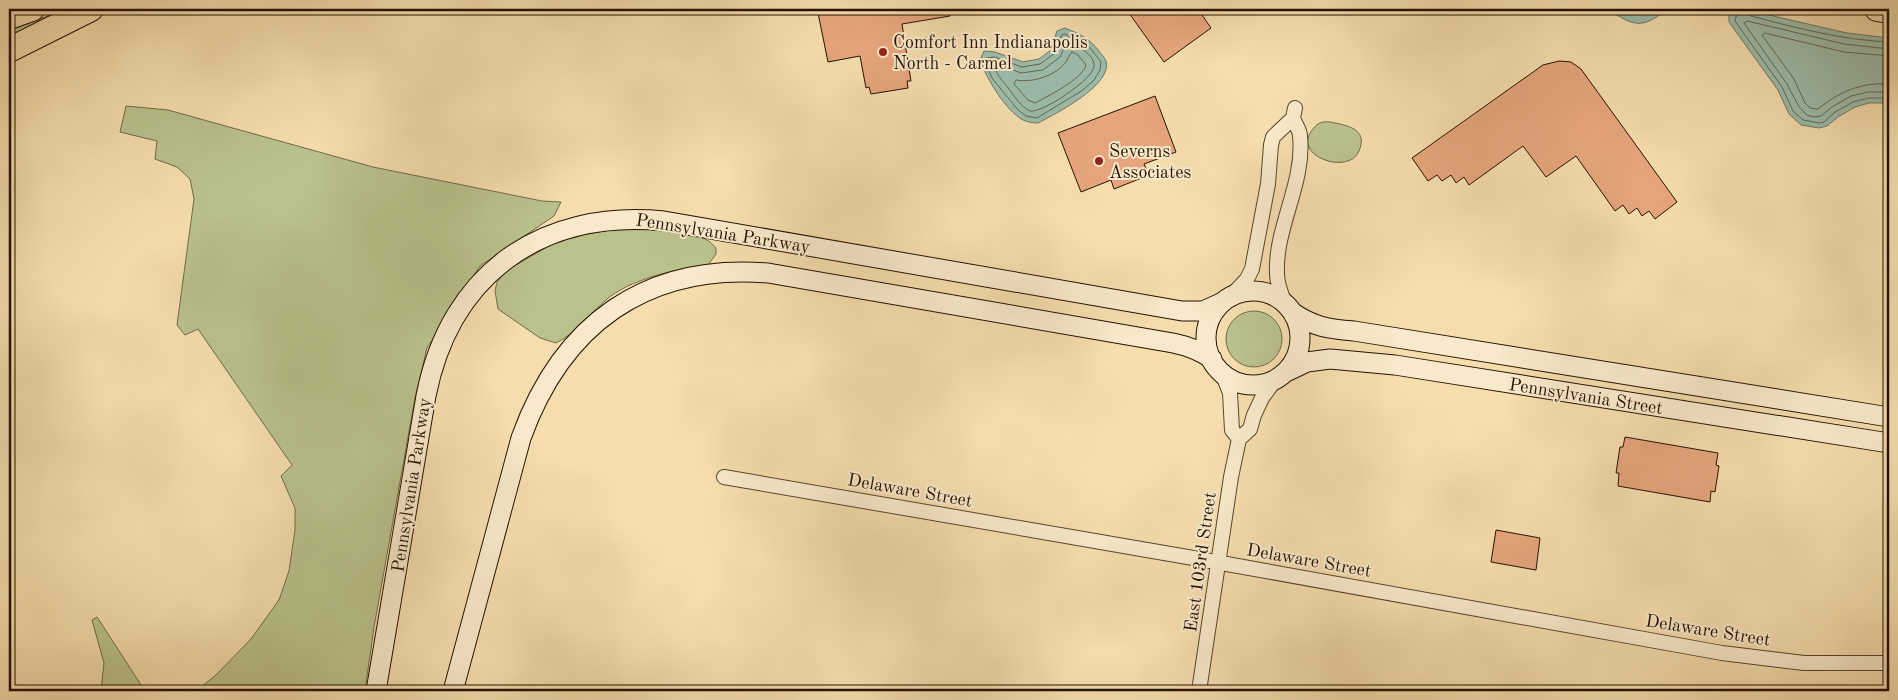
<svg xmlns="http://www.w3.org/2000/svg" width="1898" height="700" font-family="'Old Standard TT',serif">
  <rect width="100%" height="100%" fill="#f5ddae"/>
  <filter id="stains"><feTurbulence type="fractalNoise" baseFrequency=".004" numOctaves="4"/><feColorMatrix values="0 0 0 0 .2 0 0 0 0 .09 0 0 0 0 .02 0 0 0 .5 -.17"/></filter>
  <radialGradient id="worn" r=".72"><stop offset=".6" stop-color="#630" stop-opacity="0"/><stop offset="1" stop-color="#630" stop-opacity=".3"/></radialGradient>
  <path fill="#bac28c" stroke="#706a46" d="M60,11L62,13L9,40V31Z
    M126,106L168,110L373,167L542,201L561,202L554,216L480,266L427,348L415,398L374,627L365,691H170L173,689L196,691L216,675L251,639L279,600L289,571L295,530V508L281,476L292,465L198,329L185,335L177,325L194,199L190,179L177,167L155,159L157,141L120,132Z
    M1330,122C1345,125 1369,128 1359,151C1349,176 1290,156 1313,129C1317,123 1323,121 1330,122Z
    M617,229C640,229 688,228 707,240C711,242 713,245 716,248V254L708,265C678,268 628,280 606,300C590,314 576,333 556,343L540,338L498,309L495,291L497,282L507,270L556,242L582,235Z
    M1226 339a28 28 0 1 1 56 0a28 28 0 1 1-56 0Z
    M97,617L145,691H101L104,663L92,620Z"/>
  <path fill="#9cbcaa" stroke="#6d7866" d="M1336,9H1368C1357,15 1346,18 1336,9Z
    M1608,9H1667C1642,30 1633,26 1608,9Z
    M1743,9L1847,33L1889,38V103H1869L1855,107L1838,117L1827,126L1819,128L1801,125L1789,114L1778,90L1729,22V16L1734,10Z
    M1065,28C1080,34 1089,38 1099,51C1101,54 1105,58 1106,61C1113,85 1055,114 1038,123C1033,123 1027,122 1023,120C1005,110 987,79 980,60L984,51L995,52L1023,62L1039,59L1051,50L1057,31Z"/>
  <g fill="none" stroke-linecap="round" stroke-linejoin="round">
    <path stroke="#616655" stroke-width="1" d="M1738,9L1735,21L1782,87L1793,111L1803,120L1819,123L1824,122L1835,112L1853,102L1869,98H1889
      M1747,9L1748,13L1751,16C1796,28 1843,40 1889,42
      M1065,34L1087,44L1101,62L1100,70L1094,80L1083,90L1037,118L1026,116L1018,110L992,78L985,61L986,58L994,57L1022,67L1040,64L1055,53L1061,36Z
      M1067,41C1076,44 1095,55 1094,66C1094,79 1041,114 1030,111C1021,107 1014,96 1009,89C1003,81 996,75 995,66L998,64L1021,73L1043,70L1060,57Z
      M1889,49L1844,44L1747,21L1744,23L1787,84L1799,107L1807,115L1814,117L1821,116L1832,107L1851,96L1868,92H1889
      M1072,52L1078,55L1086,65C1083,79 1048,96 1035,103L1028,100L1014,84L1016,80C1033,83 1055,76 1066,62C1068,58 1069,55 1072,52Z
      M1889,56L1844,52L1765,33L1762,35L1794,79L1805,103L1810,108L1818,109C1839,92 1861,82 1889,84"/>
  </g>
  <path fill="#e6a57d" stroke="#261100" d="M840,9H949L950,16L902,24L911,81H907L908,88L871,94L869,87L866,88L860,56L828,62L818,13Z
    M1126,9H1198L1211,28L1164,62Z
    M1559,61L1571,62L1581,69L1677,202L1655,219L1649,211L1642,216L1637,208L1629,214L1623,205L1615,211L1576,156L1546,177L1523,146L1469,185L1464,177L1456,183L1451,175L1442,181L1437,175L1428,181L1412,158L1543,65Z
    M1155,96L1176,152L1144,164L1149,175L1114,189L1111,180L1081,192L1058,133Z
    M1625,437L1718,453L1716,465L1719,466L1715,492L1711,491L1710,502L1618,486L1619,473H1616L1620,447H1623Z
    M1496,530L1540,538L1536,570L1491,562Z"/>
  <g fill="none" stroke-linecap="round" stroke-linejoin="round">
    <g stroke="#5a442c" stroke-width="16">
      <path id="street" d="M1229,298L1247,279L1252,269L1268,184L1271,145L1273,137L1293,118L1295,108
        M1285,303C1281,294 1277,284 1277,273C1275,227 1305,183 1300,136C1300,130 1295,124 1293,118
        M1222,373L1230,393L1232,430L1239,439
        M724,477L1199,559L1722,653L1804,663H1889
        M1199,691L1231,477L1239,439L1250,429L1254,415L1262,398L1275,380"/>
    </g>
    <g stroke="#261100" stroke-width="21">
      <path id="secondary" d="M1206 338a47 47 0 1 1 94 0a47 47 0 1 1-94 0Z
        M1292,312C1314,327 1328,329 1354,331L1889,417
        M1284,373L1307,362L1330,359L1395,365L1889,443
        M376,691L426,396C450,274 541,209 664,221L1182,311H1203L1223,302
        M453,691L521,438C562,324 646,263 768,273L1173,343C1188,346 1199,350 1212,359"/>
    </g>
    <g stroke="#261100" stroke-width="26">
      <path id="highway" d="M1877,9L1889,11
        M9,17L32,9
        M9,50L91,9"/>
    </g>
    <use href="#street" stroke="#f8e9ca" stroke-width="14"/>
    <use href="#secondary" stroke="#f8e9ca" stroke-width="19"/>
    <use href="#highway" stroke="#f5ddae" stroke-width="24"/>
  </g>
  <g fill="#8f2418" stroke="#f8e9ca" stroke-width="2">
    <circle cx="883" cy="52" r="5"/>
    <circle cx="1099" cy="161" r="5"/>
  </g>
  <g text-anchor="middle" stroke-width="4" stroke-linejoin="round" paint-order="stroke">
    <g font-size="18" fill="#261100" stroke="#f8e9ca" text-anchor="start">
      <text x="893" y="48">Comfort Inn Indianapolis<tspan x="893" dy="21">North - Carmel</tspan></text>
      <text x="1109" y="157">Severns<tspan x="1109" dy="21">Associates</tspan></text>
    </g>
    <g font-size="18" fill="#261100" stroke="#f8e9ca">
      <text transform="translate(723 233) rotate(9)" y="6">Pennsylvania Parkway</text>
      <text transform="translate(1586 396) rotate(9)" y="6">Pennsylvania Street</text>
      <text transform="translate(411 485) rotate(-81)" y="6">Pennsylvania Parkway</text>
      <text transform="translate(910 490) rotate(10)" y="6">Delaware Street</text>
      <text transform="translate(1309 560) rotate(10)" y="6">Delaware Street</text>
      <text transform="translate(1200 562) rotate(-82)" y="6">East 103rd Street</text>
      <text transform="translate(1708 630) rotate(9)" y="6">Delaware Street</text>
    </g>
  </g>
  <rect width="1898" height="700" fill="none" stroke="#f5ddae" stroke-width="30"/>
  <rect x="10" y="10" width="1878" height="680" fill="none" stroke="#261100" stroke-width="2.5"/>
  <rect x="15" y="15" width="1868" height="670" fill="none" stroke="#261100"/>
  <rect width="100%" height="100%" filter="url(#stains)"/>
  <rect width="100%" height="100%" fill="url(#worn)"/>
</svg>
